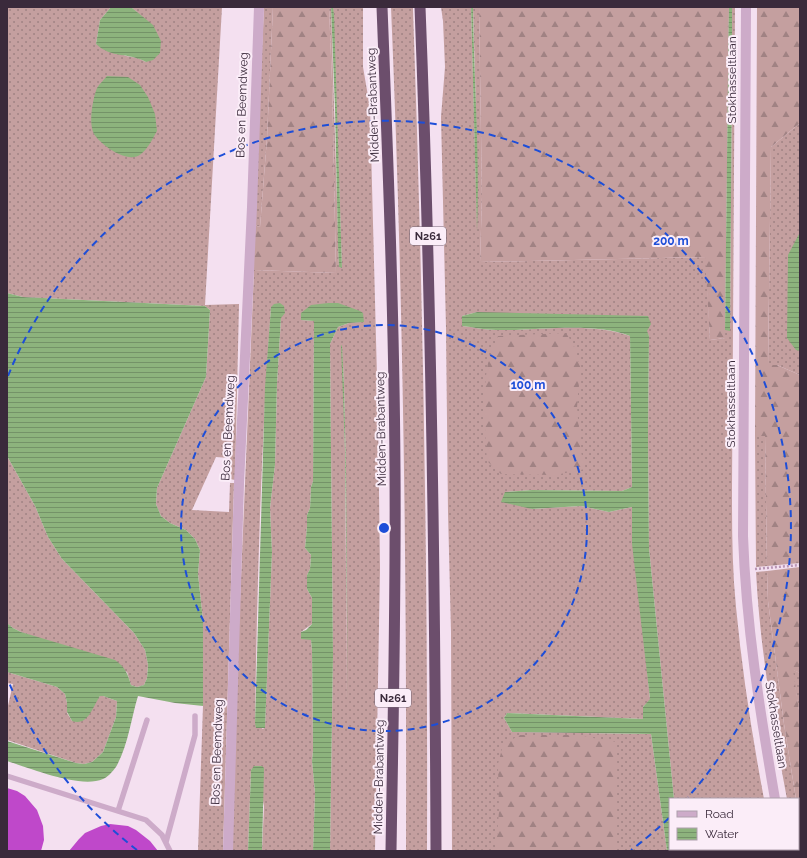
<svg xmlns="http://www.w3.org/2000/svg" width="807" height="858" font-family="Raleway,sans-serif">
  <defs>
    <pattern id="grass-dots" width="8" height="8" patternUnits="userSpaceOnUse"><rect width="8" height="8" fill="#c49f9f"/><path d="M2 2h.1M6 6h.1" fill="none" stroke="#a08283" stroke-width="1.8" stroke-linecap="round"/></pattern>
    <pattern id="forest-firs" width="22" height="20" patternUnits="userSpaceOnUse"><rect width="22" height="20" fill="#c49f9f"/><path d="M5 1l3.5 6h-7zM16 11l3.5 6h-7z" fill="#a08283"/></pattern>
    <pattern id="water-rules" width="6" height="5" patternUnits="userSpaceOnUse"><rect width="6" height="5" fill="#8db37d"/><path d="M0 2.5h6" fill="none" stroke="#749268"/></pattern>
  </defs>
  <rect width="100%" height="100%" fill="#f4e0f0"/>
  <path fill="url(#grass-dots)" fill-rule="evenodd" d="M7,7H111L100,20L96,44L126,56L138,58L146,62L138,13L131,7H222L205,305L239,304L235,480L230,479V458L216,457L192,510L229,512L230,483H234L223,851H198L203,706V620L198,574L200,550L195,539L186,530L170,523L161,516L156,504L157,488L206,377L210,310L205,306L23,297L7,293Z
    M264,7H273L267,138L260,227L254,225Z
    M329,7H331L339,267L342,268L333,7H363V67L370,108L378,416L380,568L375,851H330L333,655L330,344L338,327L349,323L363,322L328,303L301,320L314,321L313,481L311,487L310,508L307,515V526L305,548L311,555L310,569L307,575V589L312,598V624L301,632L311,640L312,651L313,750L312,761L315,793L313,851H262L264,806L256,766L251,770L248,851H231L235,720L254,270L336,273L332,81ZM271,307L281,318L277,384L275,465L270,508L272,552L265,727L263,729L255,723C257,585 261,445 271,307ZM342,345L344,385L346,467L347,703L345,451Z
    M391,7H413V10C423,290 428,571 427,851H406C407,570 403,288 391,7Z
    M441,7H471L477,223L476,110L473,7H479L482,197L480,262L706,257L710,340L725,338V330H730L732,74L729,72L728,74V60H732V7H735L732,488C732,528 732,567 736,607C742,671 752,735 764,799H674L649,548L648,435L649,336L646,331L477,312L462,316V326C473,327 485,330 496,330C539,331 588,321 630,336L632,487L622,491L532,490L505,492L532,509L581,506L609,512L632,507L650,700L643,707L644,719L507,713L504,718L512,732L651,734L667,851H452L451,632L448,512L446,328L441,117L445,67L443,21Z
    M800,123V375L777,365H768L771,147Z
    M755,436H765L767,566L756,567Z
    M7,456L35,506L48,537L62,559L134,633L145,650L148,665L147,678L144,685L137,687L131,685L127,672L21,632L13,628L7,623Z
    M767,571L768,601L784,724L796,799H787C773,724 760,648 756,572Z
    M792,669L800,673V717Z
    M7,672L57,687L65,694L67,703V713L72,721L96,701L100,696H103L117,701L116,717L103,752L92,762L84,764L76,763L7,740V710L13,684L7,683Z
    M683,849H773L774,851H683Z"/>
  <path fill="url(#forest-firs)" d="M273,7H329L332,81L336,273L254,270V225L260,227L267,138Z
    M479,7H729L725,338L710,340L705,257L480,262L482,197Z
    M757,7H800V123L771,147L768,365H777L800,375V563L767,566L765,436H755Z
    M566,333L574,346L580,366L577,408L581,452L585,469L555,475L501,474L487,461C485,433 482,386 489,359C492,351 495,344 498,336Z
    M800,567V673L793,670L800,717V821L798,811V799H796L784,724L768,601L767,571Z
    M520,735H575L617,742V851H496L499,811L498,764L503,745Z"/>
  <path fill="url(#water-rules)" d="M111,7H131L153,25L161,41L160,53L153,60L146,62C128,52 112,59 96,44L100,20Z
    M331,7H333L334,15L342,268L339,267L338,245L335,109Z
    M471,7H473C474,82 480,157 477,232Z
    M729,7H732V60H728Z
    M730,72L732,75L730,331L725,330L728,74Z
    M107,76L128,77L140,85L148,97L155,114L157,131C153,138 148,149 141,154C128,165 101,145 94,134C88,123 93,98 97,88C100,83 104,80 107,76Z
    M799,234H800V351L796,350L787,338L788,255Z
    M7,293L23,297L205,306L210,310L206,377L157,488L156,504L161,516L170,523L186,530L195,539L200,550L198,574L203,620V706L175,703L138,696C131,719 128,746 116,767C113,771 107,778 103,779C80,789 30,768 7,761V741L76,763L84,764L92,762L103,752L116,717L117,701L103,696H100C93,706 88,727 72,721L67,712V703L65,694L57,687L7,672V623L13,628L21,632L115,660C125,667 128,674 131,685L137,687L144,685L147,678L148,665L145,650L134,633L62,559L48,537L35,506L7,456Z
    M280,303L284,306L285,313L281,318L277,384L275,465L270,508L272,552L265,728H256L255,723L265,387L271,307L274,304Z
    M328,303H338L360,311L363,313L364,322L349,323L338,327L330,344L333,655L330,851H313L315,793L312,761L313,750L312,651L311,640L301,639V632L306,630L312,624V598L307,589V575L310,569L311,555L305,548L307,526V515L310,508L311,487L313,481L314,321L301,320V313L311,305Z
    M477,312L648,316L651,324L647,331L649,336L648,435L649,548L674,799H670V849H683V851H667L651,734L512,732L504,718L507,713L643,719V707L650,699L632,544V507L609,512L581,506L532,509L501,502L505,492L532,490L622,491L632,487L630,336C592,321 537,331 496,330C484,330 473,327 462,326V316Z
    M342,345L344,385L346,467L348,703L345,451L341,346Z
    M254,766H262L264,768L262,851H248L251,770Z"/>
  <path fill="#bf48ca" d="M7,788L17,791L25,796L37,810L43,826L44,840L41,851H7Z
    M110,824L128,826L136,830L150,841L158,851H69L79,839L85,833L101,826Z"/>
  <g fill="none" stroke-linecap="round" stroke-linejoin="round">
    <path stroke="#b995b5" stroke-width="2.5" stroke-dasharray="2 2" stroke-linecap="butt" d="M755,569L800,565"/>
    <path stroke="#cdabc9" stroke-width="5.5" d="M7,776L146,820L162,835L170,851
      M118,811L147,720
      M166,842L195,735V716"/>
    <path stroke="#cdabc9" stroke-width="10" d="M228,851L239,484L252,207L259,7"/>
    <path stroke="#cdabc9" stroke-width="10" d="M746,7L743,536C746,625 760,712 775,799
      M785,849V851"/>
    <path stroke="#6c4e6c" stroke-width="11" d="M382,7C388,161 394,315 395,469C396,596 393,724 391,851
      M420,7C431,288 435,570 436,851"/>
  </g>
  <g fill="none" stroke="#1d4ed8" stroke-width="2" stroke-dasharray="7 5">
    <circle cx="384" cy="528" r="203"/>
    <path d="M669 818A406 406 0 0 1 631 850M137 850A406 406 0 0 1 8 680M8 376A406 406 0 1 1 688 797"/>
  </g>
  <g text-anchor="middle" stroke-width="4" stroke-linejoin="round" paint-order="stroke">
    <g fill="#fbedf8" stroke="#746474" stroke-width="1">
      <rect x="410" y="227" width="36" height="18" rx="3"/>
      <rect x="375" y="689" width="36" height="18" rx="3"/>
    </g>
    <g font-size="11" font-weight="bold" fill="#3a2a3b">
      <text x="428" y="240">N261</text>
      <text x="393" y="702">N261</text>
    </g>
    <g font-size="12" fill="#3a2a3b" stroke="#fbedf8">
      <text transform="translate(732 80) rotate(-90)" y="4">Stokhasseltlaan</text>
      <text transform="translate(242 105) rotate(-88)" y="4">Bos en Beemdweg</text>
      <text transform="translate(373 105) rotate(-92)" y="4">Midden-Brabantweg</text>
      <text transform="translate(731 404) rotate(-90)" y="4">Stokhasseltlaan</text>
      <text transform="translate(228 428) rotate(-87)" y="4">Bos en Beemdweg</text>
      <text transform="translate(381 429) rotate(-91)" y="4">Midden-Brabantweg</text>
      <text transform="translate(776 725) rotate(81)" y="4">Stokhasseltlaan</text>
      <text transform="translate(217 752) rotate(-88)" y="4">Bos en Beemdweg</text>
      <text transform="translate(379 777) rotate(-89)" y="4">Midden-Brabantweg</text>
    </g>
  </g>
  <circle cx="384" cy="528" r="6" fill="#1d4ed8" stroke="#fbedf8" stroke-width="2"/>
  <g font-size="12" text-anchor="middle" font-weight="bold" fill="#1d4ed8" stroke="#fbedf8" stroke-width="4" stroke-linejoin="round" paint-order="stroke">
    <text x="671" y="245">200 m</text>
    <text x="528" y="389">100 m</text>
  </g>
  <rect width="807" height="858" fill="none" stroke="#3a2a3b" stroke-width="16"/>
  <rect x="669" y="798" width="130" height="52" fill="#fbedf8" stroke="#ae9fac"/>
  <rect x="677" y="811" width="20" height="6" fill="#cdabc9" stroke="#ae9fac"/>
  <text x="705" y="818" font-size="12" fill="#3a2a3b">Road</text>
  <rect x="677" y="828" width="20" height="12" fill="url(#water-rules)" stroke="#ae9fac"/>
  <text x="705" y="838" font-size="12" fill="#3a2a3b">Water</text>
</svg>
